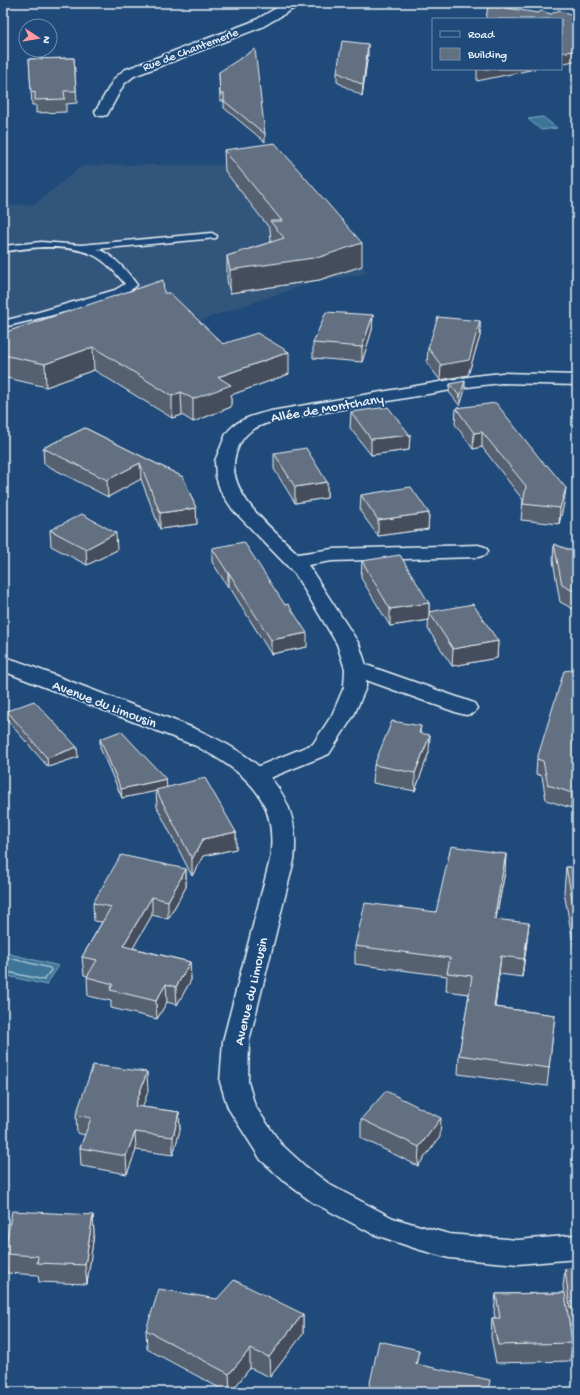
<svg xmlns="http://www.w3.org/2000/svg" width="580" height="1395" font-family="'Gochi Hand',sans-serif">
  <rect width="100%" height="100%" fill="#1f4a7a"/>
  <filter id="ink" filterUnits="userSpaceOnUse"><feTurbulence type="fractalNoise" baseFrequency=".025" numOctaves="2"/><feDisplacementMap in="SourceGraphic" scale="8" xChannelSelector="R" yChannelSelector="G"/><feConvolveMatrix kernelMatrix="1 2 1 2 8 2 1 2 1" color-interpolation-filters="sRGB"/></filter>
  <g filter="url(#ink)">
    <path fill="#33557c" d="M108,165H275L368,273L314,282L184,326L192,335L46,387L3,377V206L35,204L82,166Z"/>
    <path fill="#3e7699" stroke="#82a7bf" d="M543,117L557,128L541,130L528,119Z
      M6,953L59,966L46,985L3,975V958Z"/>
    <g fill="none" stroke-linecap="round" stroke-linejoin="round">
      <path stroke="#a4c0d2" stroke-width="1.5" d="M3,960L9,958L50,968L51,970L44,980L3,971"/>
      <g stroke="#e8f1f8" stroke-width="3">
        <path id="service" d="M212,233L217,236L216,238L97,249C114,255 127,271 137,285C126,299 25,322 3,327V321L39,312L115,290L125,284C116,273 106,261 93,255C66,243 30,247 3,252V246L41,242L81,245Z"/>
      </g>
      <g stroke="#e8f1f8" stroke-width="3">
        <path id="minor" d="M285,3H300L298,6L262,27L134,76L124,84L107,115L102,116L97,115L95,112L114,79L124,70L254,21Z
          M502,373L577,375V385L502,383L474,386L274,421C254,427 243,432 236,453C223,492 273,529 298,554L332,549L478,545L485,547L488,551L485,555L478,557L332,561L308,565L359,644L366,665L474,703L477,708L474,713L466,715L458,713L366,680V687L354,715L329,754L265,780L257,782L249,780L245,775L249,770L313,744L332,715L344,687L345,669L337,644L295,574L233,510L221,492L216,477L215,461L226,434C236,419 255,415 271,411L474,376Z"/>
      </g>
      <g stroke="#e8f1f8" stroke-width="3">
        <path id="secondary" d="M3,657C18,660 32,667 46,672C69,681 93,690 116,699C192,728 308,756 294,860L249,1041L248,1082L255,1106L281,1144L305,1166L332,1186L393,1218L417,1225L449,1234L518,1240L577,1235V1259L518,1264L449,1258L417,1249L373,1234L312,1202L285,1182L261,1160L228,1108L220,1082L223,1041L270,860C279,798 246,773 196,746L3,671Z"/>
      </g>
      <use href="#service" fill="#1f4a7a" fill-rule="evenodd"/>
      <use href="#minor" fill="#1f4a7a" fill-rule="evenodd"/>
      <use href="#secondary" fill="#1f4a7a" fill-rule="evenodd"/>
    </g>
    <path fill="#556070" stroke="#e8f1f8" d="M368,54L362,96L337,82V72Z
      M74,58L77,103L66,104V112L36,113V105H32L29,59Z
      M219,72L265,134V142L224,108V101H220Z
      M224,150L362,266L319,280L230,293L227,280V256L271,242L270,229L225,171Z
      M164,293L223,344L289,374L231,395V407L193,422L182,415L172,418L94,370L46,387L3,377V333Z
      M373,315L372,330L362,362L313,358V343Z
      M480,321V336L468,375L440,380L427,363L428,348Z
      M450,384L465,389L460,406L449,392Z
      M456,408L564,503L559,524L521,520L523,500L482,447L473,449L455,424Z
      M351,412L410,435L409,450L371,455L350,428Z
      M85,428L183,477L196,508L197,524L160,529L141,479L108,497L44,464L43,448Z
      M274,453L327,482V498L295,503L274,469Z
      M361,495L429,513L428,529L378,536L360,511Z
      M50,530L117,550L87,565L51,546Z
      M554,544L577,553V611L560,602L553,560Z
      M212,548L285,605L307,647L271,654L229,586L228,587L212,562Z
      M362,561L429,603V620L390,626L361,578Z
      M429,612L498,641L497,658L452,666L428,629Z
      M577,669V742L576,746H577L571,808L546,800L542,776L536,774L537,759Z
      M7,711L78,757L48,767L8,721Z
      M421,726L420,733L429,752L415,791L373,783L374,765Z
      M100,739L166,779V787L236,832V849L203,856L192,876L157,807L156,791L122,798L100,748Z
      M506,854L505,872L496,919L527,941L522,977L499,974L495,1007L555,1015L547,1086L458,1074L459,1055L469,994L446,991L447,976L355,964V946L436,912Z
      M566,867H577V965L564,892Z
      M186,869V887L168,919L152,915L133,948L190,962L191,980L177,1005L167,1002L157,1019L111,1008V1001L88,996L87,977L88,976L84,975L82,957L102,922L94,921L93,903Z
      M148,1091L142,1107L179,1112L180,1130L173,1155L136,1150L127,1174L81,1166L80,1148L85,1135L77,1133L76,1115Z
      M577,1107V1162L573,1161L575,1126Z
      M361,1119L440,1137L418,1166L361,1138Z
      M93,1215L94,1234L87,1284L39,1282L38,1275L7,1273L4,1254Z
      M577,1267V1325H569L572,1343L570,1361L496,1363L491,1337L492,1318H495L494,1312L496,1294L564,1293L563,1286L565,1269Z
      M303,1314V1334L270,1377L250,1368L231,1392H227L147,1349L146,1330Z"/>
    <path fill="#454e5b" stroke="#e8f1f8" d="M368,44V54L362,96L363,85Z
      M577,50V60L561,64V53Z
      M482,69H535L477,81V70Z
      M362,243V266L319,280L230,293V270Z
      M373,315L372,330L362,362V347Z
      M480,321V336L468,375L440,380L441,365Z
      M93,347L94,370L46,387L45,364Z
      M289,352V374L231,395V407L193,422V399L218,377Z
      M465,381V389L460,406V397Z
      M181,392L182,415L172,418V396Z
      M482,432V447L473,449L474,433Z
      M410,435L409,450L371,455V439Z
      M140,463L141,479L108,497L107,480Z
      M327,482V498L295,503V487Z
      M566,488L564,503L559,524L560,508Z
      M196,508L197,524L160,529V513Z
      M429,513L428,529L378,536V520Z
      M116,533L117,550L87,565L86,549Z
      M228,573H229V586L228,587Z
      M429,603V620L390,626V609Z
      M307,633V647L271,654V640Z
      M498,641L497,658L452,666L453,649Z
      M577,732V742L571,760L573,745Z
      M430,735L429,752L415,791V773Z
      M77,747L78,757L48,767L47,758Z
      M166,779L167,789L122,798L121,789Z
      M577,787V800L571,808L572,793Z
      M236,832V849L203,856L192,876V859L203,839Z
      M506,854L505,872L492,937L494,919Z
      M186,869V887L168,919V901Z
      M152,897V915L124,964L123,946Z
      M529,923L527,941L522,977L524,959Z
      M501,956L499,974L492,1025L494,1007Z
      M190,962L191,980L177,1005L176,987Z
      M166,984L167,1002L157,1019L156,1001Z
      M147,1072L148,1091L137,1124L135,1106Z
      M179,1112L180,1130L173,1155V1137Z
      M441,1118L440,1137L418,1166L419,1147Z
      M135,1132L136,1150L127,1174L126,1156Z
      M93,1215L94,1234L87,1284L85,1265Z
      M303,1314V1334L270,1377L269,1357Z
      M250,1349V1368L231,1392H230L229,1374Z
      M419,1350L417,1368L416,1364Z
      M3,1372L5,1390V1392H3Z"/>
    <path fill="#637082" stroke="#e8f1f8" d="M488,5L538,13L541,11L551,14L559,10L577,18V50L561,53V19H486Z
      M342,41L368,44L363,85L337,72Z
      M255,49L265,134L224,101V94H220L219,72Z
      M74,58L76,91H64L65,99L35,100V92L31,93L29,59Z
      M275,143L362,243L320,257L230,270L227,256L284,238L270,221H282L224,150Z
      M163,280L164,293H170L223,344L257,333L289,352L218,377L231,385L193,399L181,392L172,396L93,347L45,364L3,355V333Z
      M326,312L373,315L362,347L313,343Z
      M438,317L480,321L469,360L441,365L428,348Z
      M465,381L460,397L450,384Z
      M496,403L545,465H547L566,488L560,508L523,504L526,486L482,432L474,433L456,408Z
      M388,407L410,435L371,439L351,412Z
      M85,428L183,477L196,508L160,513L140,463L107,480L43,448Z
      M306,448L327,482L295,487L274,453Z
      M411,487L429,513L378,520L361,495Z
      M82,514L116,533L86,549L50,530Z
      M244,542L285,605L288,604L307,633L271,640L229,573H228L212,548Z
      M554,544L577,553V593L562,585Z
      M400,555L429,603L390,609L362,561Z
      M473,604L498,641L453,649L429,612Z
      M577,669V732L573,745L577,746V787L572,793L548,785L543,761L537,759L564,671Z
      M34,701L77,747L47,758L7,711Z
      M392,721L421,726L419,733L430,735L415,773L374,765Z
      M121,731L166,779L121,789L100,739Z
      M205,778L236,832L203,839L192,859L156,790Z
      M451,846L506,854L494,919L529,923L524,959L501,956L494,1007L555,1015L549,1068L459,1055L472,976L447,973L450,958L355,946L365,903L436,912Z
      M121,855L186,869L168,901L152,897L123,946L190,962L176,987L166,984L156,1001L110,990L113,984L87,977L97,960L82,957L111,907L93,903Z
      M566,867H577V925Z
      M93,1065L147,1072L135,1106L179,1112L173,1137L135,1132L126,1156L80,1148L91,1118L76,1115Z
      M386,1091L441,1118L419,1147L361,1119Z
      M577,1107V1142H575Z
      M12,1211L93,1215L85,1265L37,1263L38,1256L4,1254Z
      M577,1267V1308H570L565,1269Z
      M234,1280L303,1314L269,1357L250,1349L229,1374L146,1330L159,1289L217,1299Z
      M565,1293L572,1343L498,1345L492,1318H500L496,1294Z
      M379,1341L419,1350L416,1364L490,1380L488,1392H368Z"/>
  </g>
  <g text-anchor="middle" stroke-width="3.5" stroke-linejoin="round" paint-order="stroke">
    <g font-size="12" fill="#e8f1f8" stroke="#1f4a7a">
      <text transform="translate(190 49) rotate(-21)" y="4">Rue de Chantemerle</text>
    </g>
    <g font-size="14" fill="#e8f1f8" stroke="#1f4a7a">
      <text transform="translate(327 407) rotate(-10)" y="5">Allée de Montchany</text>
      <text transform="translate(105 703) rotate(21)" y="5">Avenue du Limousin</text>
      <text transform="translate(250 991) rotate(-77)" y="5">Avenue du Limousin</text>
    </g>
  </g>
  <rect width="580" height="1395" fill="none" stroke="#1f4a7a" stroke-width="16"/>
  <rect x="8" y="8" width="564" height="1379" fill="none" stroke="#e8f1f8" stroke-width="1.5" filter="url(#ink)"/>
  <rect x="432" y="18" width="130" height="52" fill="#1f4a7a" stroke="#6f8dac"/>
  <rect x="440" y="31" width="20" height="6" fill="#1f4a7a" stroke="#6f8dac"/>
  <text x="468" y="38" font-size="12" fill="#e8f1f8">Road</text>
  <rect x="440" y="48" width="20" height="12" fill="#637082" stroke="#6f8dac"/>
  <text x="468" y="58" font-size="12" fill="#e8f1f8">Building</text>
  <g transform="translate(38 38) rotate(102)"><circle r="19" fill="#1f4a7a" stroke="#6f8dac"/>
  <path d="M0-3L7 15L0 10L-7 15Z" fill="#ff9aa2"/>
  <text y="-6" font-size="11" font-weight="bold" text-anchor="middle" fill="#e8f1f8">N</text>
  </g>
</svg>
